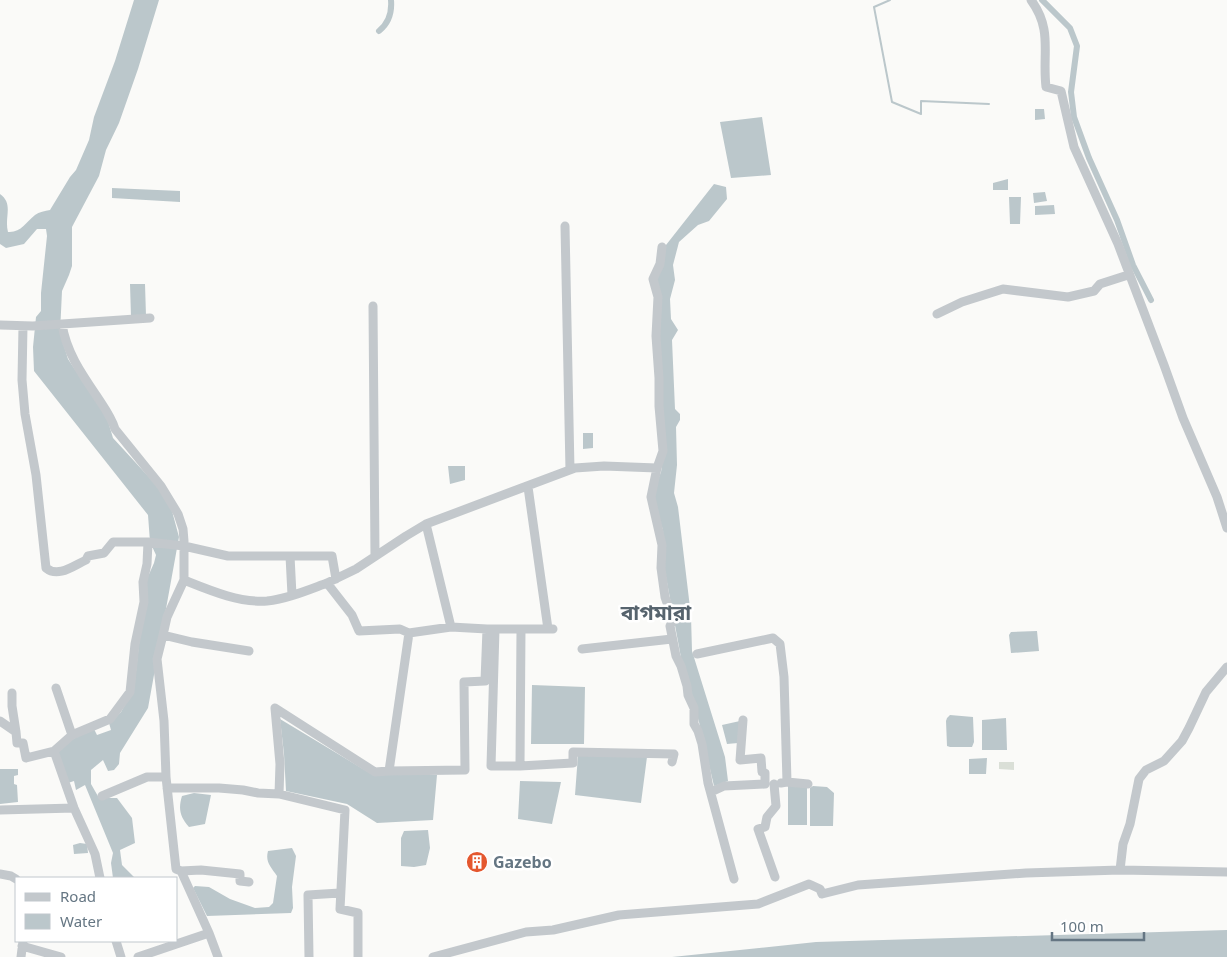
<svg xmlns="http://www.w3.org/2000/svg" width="1227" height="957" font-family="'Noto Sans','Noto Sans Bengali',sans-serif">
  <rect width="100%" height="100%" fill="#fafaf8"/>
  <path fill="#dadfd7" d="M999,762H1014V770L999,769Z"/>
  <path fill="#bbc7cb" d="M134,0H159L138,69L119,123L106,150L99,176L72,227V266L69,275L62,291L60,333L68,359L107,418L113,438L158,487L172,511L179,537L148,708L120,753L119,764L114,770L108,771L103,760L91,770V784L99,798H117L132,818L135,843L120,850L122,865L135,878H113L111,863L113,853L85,785L76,790L74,781L68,783L57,751L65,744L93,727L97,735L111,730L109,723L121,712L134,689L146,581L154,563L156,555L150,542L148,515L34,371L33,347L36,317L41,311V293L47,236L46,229H37L24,244L6,248L0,244V194C14,204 4,217 8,232C21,233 26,222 35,215C39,212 45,211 50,210L70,177L76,170L89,140L94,117L115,61Z
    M1035,109H1044L1045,119L1035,120Z
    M762,117L771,175L731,178L720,122Z
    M1008,179V190H993V183Z
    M714,184L726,187L727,199L709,221L698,225L679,242L673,265L675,280L670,299L671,319L678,330L672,340L675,409L680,414V420L676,427L677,465L674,493L678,507L691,616L692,651L725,757L728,781L714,786L699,722L682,663L664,566L663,530L655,507L654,490L661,472L665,446L656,280L663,262L666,245Z
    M112,188L180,191V202L112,198Z
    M1045,192L1047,201L1034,203L1033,193Z
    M1009,197H1021L1020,224H1010Z
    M1054,205L1055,214L1035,215V206Z
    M130,284H145L146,316L131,317Z
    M583,433H593V448L583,449Z
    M448,466H465V480L450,484Z
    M1037,631L1039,651L1011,653L1009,635L1011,632Z
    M532,685L585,687L584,744H531Z
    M950,715L973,717L974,742L972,747H950L947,746L946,721L947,718Z
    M1006,718L1007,750H982V720Z
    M280,719L373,775H437L433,820L377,823L347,804L286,791L284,754Z
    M740,721L738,743L727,744L722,725Z
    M578,755L647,757L641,803L575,795Z
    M987,758L986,774H969V759Z
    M0,769H18V775L14,776V784L17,785L18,802L0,804Z
    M520,781L561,782L552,824L518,819Z
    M788,784L807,785V825H788Z
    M813,786L827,787L834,793L833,826H810V788Z
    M194,793L211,795L205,824L189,827C180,817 178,809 182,796Z
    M428,830L430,848L426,865L414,867L401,866V838L404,831Z
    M80,843L87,844L88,853L74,854L73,845Z
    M292,848L296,856L292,887L293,908L291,913L207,916L193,888L195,886L209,887L230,899L255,908L269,907L273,903L277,876C271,867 265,862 268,851Z
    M1227,930V957H672L816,942Z"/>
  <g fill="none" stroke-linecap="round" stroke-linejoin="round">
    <path stroke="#bbc7cb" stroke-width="2" d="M890,0L874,7L892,102L921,114V101L989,104"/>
    <path stroke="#bbc7cb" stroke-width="6" d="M1042,0L1070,28L1077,46L1071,92L1074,117L1089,158L1117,220L1133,265L1151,300
      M379,31C389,23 392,12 391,0"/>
    <path stroke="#c3c8cc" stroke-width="9" d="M1031,0C1053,30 1042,53 1046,87L1061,91L1074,147L1118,244L1164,365L1183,418L1217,497L1227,528
      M565,226L570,470
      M662,247L660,264L653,279L658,297L656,336L659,378V406L663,451L657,468L651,497L662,545L661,568L665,597L673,620L670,626L676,656L681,666L687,686L688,695L694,708V724L698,731L702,744L708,783L734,879
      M373,306L375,556
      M937,314L962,302L1003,289L1068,297L1094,291L1100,284L1128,275
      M62,324C66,351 81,373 96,395C103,406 111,416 115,429L161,486L178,514L183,529L184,541V580L167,617L163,635
      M0,325L33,326L150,318
      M23,326L22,380L25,414L36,475L46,568C58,578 73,566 86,560L88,556L104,553L113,542H148L184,546L228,556H332L336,579
      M528,487L548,629
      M426,524L406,536L356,569L327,583L352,615L359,631L400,629L409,633L451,627L487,629H553
      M290,556L292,595
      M184,580C209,590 239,603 267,601C287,599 308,590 327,583
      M451,627L426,524L575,468L604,466L657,468
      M495,629L491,766H520L521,629
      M409,633L389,771L465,770L464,682L485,681L487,629
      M582,649L672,639
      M697,654L773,638L780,644L784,677L787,782
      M56,688L72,735
      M12,693V706L16,732
      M275,708L375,772L389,771
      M275,708L280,764L279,794
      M0,721L16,732L17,743H23L26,758L54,751
      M520,766L573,763V752L674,754L672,762
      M166,777L164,721L157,659L163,635L192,642L249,651
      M781,783L787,782L808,784
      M774,784L776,806L767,817L765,827L758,829L775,877
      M167,788H219L243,790L258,793L279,794L345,810L340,909L358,913V957
      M711,792L724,786L765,784V773L762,772L761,758L740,760L743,720
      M102,796L147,777H166L176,869L181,871L209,933
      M0,810L74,808
      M1120,870L1123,844L1130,824L1139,779L1146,770L1164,761L1182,741L1189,728L1206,692L1227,667
      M181,871L201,870L240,874V881L249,882
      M0,874L11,876L16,879
      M100,878L95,854L74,808L54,751L72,735L110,719L130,692L135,644L144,602L143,582L147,564L148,542
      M116,941L121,957
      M22,946L61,957
      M21,957L23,941
      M138,957L209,933L218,957
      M309,957L308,895L340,893
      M433,957L526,932L553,930L619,915L758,904L809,884L820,889L822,894L858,885L1026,873L1120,870L1227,872"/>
  </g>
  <defs>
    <g id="building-disc" transform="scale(1.125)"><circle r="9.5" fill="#e4572e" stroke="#fff"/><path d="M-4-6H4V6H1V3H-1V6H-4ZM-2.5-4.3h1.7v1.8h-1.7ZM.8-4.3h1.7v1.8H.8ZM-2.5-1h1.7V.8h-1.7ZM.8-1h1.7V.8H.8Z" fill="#fff"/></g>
  </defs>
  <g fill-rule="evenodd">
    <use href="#building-disc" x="477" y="862"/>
  </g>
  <g text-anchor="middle" stroke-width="5" stroke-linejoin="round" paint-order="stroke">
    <g font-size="16" font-weight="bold" fill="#657683" stroke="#fff" text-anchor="start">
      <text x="493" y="868">Gazebo</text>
    </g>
    <g font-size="21" font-weight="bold" fill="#57646e" stroke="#fff">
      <text x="656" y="620">বাগমারা</text>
    </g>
  </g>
  <rect x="15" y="877" width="162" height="65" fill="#ffffff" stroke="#c1c8cd"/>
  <rect x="25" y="893" width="25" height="8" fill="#c3c8cc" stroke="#c1c8cd"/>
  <text x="60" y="902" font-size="15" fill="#657683">Road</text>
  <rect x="25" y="914" width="25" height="15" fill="#bbc7cb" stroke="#c1c8cd"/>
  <text x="60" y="927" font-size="15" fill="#657683">Water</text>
  <path d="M1052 932v8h92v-8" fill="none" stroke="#657683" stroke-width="2.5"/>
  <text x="1060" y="932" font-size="15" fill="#657683" stroke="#ffffff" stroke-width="4" paint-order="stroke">100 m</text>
</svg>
